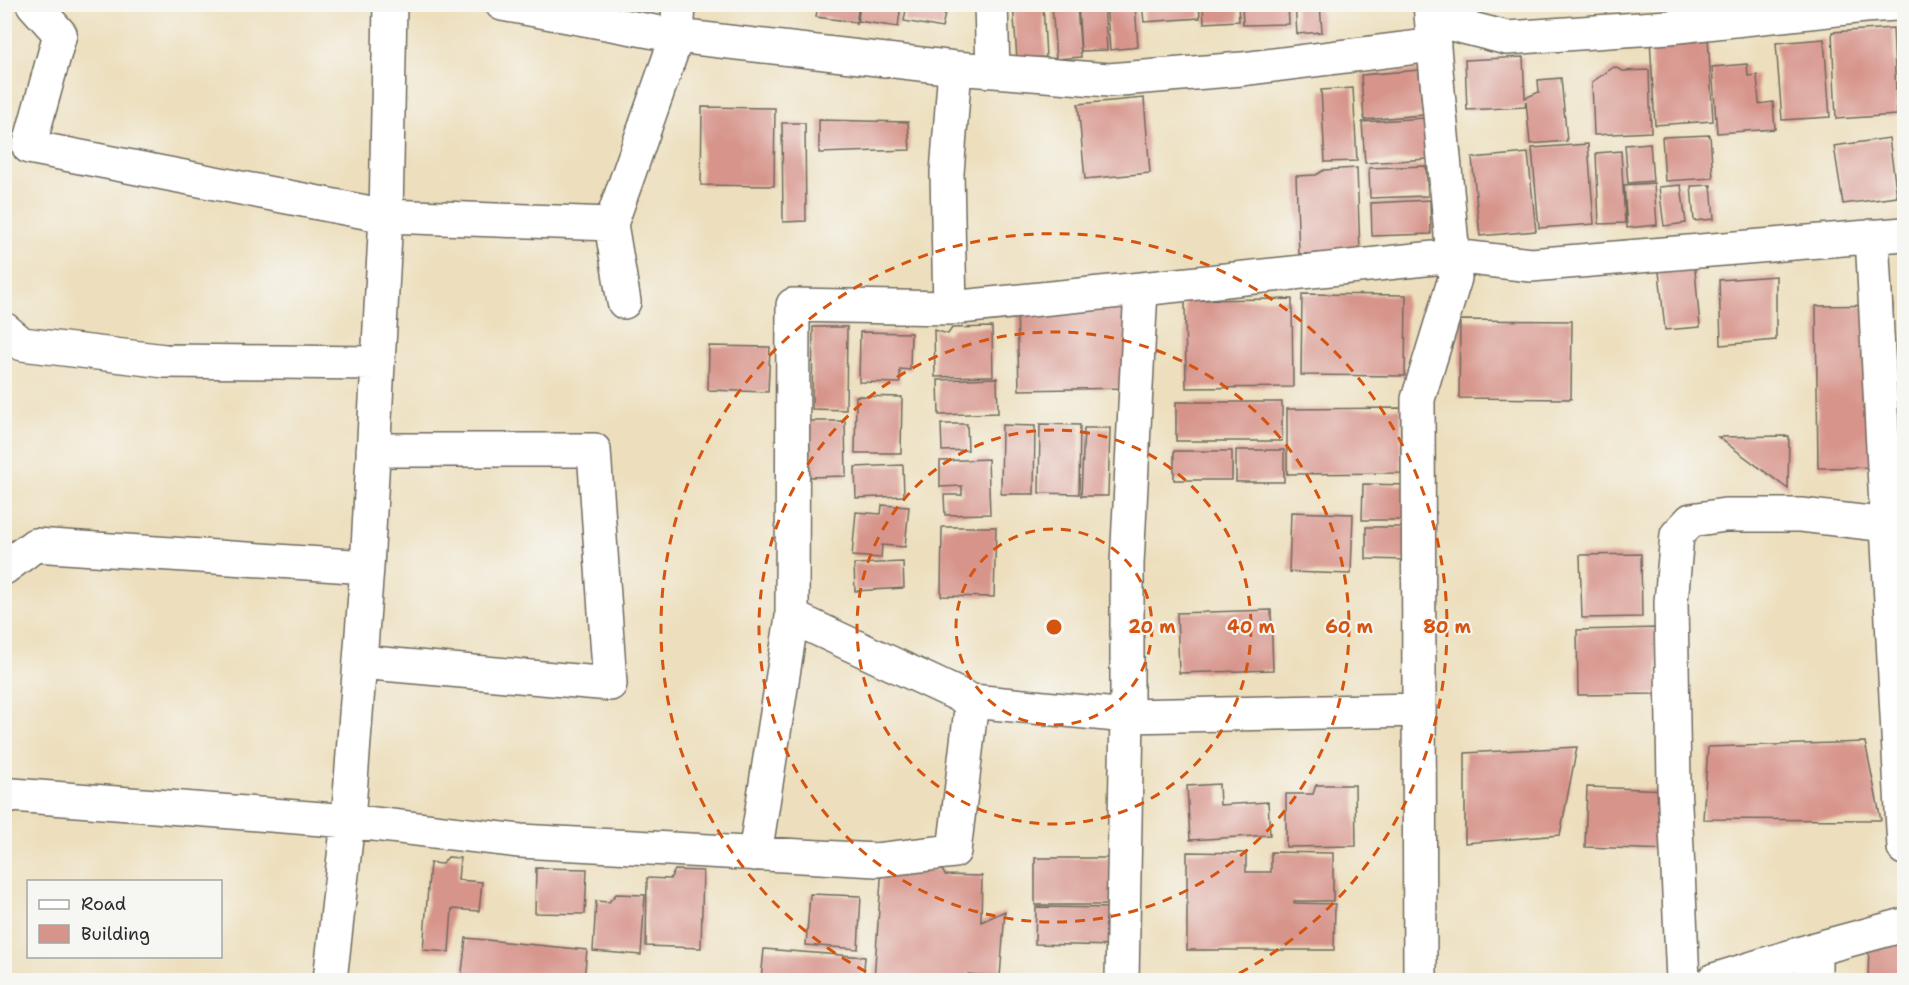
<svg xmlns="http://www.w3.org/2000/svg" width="1909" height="985" font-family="'Shantell Sans',sans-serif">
  <rect width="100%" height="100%" fill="#f6f6f2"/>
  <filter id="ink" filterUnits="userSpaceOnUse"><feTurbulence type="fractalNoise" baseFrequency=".0167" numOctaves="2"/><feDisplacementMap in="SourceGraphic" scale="12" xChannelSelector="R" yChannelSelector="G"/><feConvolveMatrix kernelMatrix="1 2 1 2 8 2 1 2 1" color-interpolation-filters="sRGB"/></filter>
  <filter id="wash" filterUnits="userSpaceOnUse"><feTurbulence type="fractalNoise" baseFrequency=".008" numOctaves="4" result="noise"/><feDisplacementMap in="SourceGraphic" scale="24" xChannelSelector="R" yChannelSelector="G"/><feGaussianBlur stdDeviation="1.35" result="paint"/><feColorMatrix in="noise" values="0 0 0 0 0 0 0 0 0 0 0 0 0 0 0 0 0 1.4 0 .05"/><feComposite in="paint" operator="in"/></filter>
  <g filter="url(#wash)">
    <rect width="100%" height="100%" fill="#eddfbd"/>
    <g id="blocks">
      <path fill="#d7948b" d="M768,4H810V10H768Z
        M818,4H859L856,25L855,22L816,17Z
        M860,4H901L898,27L858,21Z
        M907,4H947L942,28L904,21Z
        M1013,4H1043L1046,57L1017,59Z
        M1052,4H1077L1081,57L1056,59Z
        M1078,4H1104L1107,50L1081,51Z
        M1106,4H1135L1138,47L1110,50Z
        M1142,4H1199L1200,18L1144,22Z
        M1203,4H1238L1239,21L1204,23Z
        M1242,4H1288L1289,24L1243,25Z
        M1295,4H1320L1322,32L1297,34Z
        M1893,28L1897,115L1836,119L1832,32Z
        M1708,36L1713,121L1655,125L1650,39Z
        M1824,39L1830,117L1782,120L1776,43Z
        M1523,57L1525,98L1539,92L1538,80L1561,78L1567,141L1530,144L1526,101L1525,107L1467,110L1465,60Z
        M1747,64L1748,76L1757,75L1759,104L1773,102L1775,129L1717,133L1712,67Z
        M1614,67L1623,71L1649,70L1651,132L1594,135L1592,82Z
        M1419,70L1423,115L1364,120L1361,75Z
        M1353,88L1357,161L1325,162L1321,90Z
        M1144,98L1150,173L1085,179L1078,104Z
        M702,107L775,108L774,186L701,185Z
        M1425,118L1428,159L1365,163L1362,122Z
        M819,120L908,122L910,150L819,153Z
        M782,123H805L806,221L783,222Z
        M1710,135L1713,178L1665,181L1662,137Z
        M1889,138L1897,197L1843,204L1834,146Z
        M1650,143L1653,181L1628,183L1625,145Z
        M1588,144L1594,224L1539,228L1532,148Z
        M1621,151L1625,223L1599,224L1596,153Z
        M1528,153L1536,231L1480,236L1472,158Z
        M1426,166L1428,196L1370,198L1369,168Z
        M1357,168L1360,252L1299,254L1296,176L1316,175L1324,170Z
        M1654,183L1657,225L1627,228L1624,185Z
        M1681,185L1686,223L1664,226L1659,187Z
        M1711,185L1714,219L1694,221L1691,186Z
        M1430,200L1431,234L1372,236L1371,203Z
        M1694,259L1700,327L1665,330L1658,262Z
        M1776,276V340L1721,345L1719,280Z
        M1302,294L1406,295L1405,376L1301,375Z
        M1292,299L1293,387L1186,388L1185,300Z
        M1126,304L1128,388L1019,390L1017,306Z
        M1893,305L1894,467L1818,468L1816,306Z
        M1460,320L1572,321L1571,399L1459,398Z
        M813,327H847L846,410L812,409Z
        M992,327L993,376L935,377L934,330L948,334L952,328Z
        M860,332L911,333L910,370L900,369V383L859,382Z
        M709,346L770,347L768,392L708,390Z
        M997,378L998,413L939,415L938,380Z
        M856,396L902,397L901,453H855Z
        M1176,402H1282V441H1176Z
        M1401,408V473L1287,474V409Z
        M807,421H845L846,476L808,477Z
        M941,424H967L968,450L942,451Z
        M1040,424L1080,425L1079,494L1039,493Z
        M1002,425L1035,426L1034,494H1001Z
        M1084,428H1110L1108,496H1081Z
        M1789,436L1788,489L1718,437Z
        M1236,450H1284V482H1236Z
        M1174,451H1232V480H1174Z
        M988,459L990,514L945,515L944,495H962V486L940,487V461Z
        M903,465L904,496L856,498L855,467Z
        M1363,484L1410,485V520H1362Z
        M882,505L909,507L905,547L882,545L881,558L852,556L856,512L881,514Z
        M1291,512L1353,514L1351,574L1289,572Z
        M942,527H996L994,597L941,596Z
        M1366,527H1407V560L1366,559Z
        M1641,554L1642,617L1582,618L1580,555Z
        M903,562L904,588L855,591L854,564Z
        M1271,610L1273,670L1179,673L1177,613Z
        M1657,628L1658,694L1578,695L1577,630Z
        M1865,742L1881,820L1703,819L1708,747Z
        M1577,747L1560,835L1465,843V753Z
        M1219,784L1220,805L1268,802L1270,835L1190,840L1187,786Z
        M1316,785H1355L1356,846L1286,847V794H1313Z
        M1587,787L1669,790L1667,850L1585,847Z
        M1187,852L1246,853V872H1271V852L1333,853V901H1294V903L1335,904L1334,950H1187Z
        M448,857L460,858L458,880L482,882L479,911L452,909L449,952L423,950L430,863L442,864Z
        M1035,858H1112V905H1035Z
        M882,866L942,870L945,875L982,876L981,922L1005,911L1000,977L968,974V980H874Z
        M536,868L587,869L585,914L535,913Z
        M675,870L703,871L701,948L646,946L647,878L670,879Z
        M616,894L645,895L641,955L593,951L596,901L609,902Z
        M810,894L861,896L858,949L806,945Z
        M1036,907L1114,908V946L1035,944Z
        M466,938L587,950L584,980H461Z
        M1869,943L1904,944V980H1868Z
        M764,949L865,957L863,980H761Z"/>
    </g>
  </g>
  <g filter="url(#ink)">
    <use href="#blocks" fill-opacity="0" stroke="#6f6a5e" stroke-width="1.5"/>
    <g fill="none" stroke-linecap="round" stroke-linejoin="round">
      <g stroke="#6f6a5e" stroke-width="36">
        <path id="minor" d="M33,4L60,34L29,147L386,216L611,224L624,302
          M502,4L677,36L679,4
          M991,4L993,71
          M1432,19L1507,38L1669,27L1865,6L1896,4
          M611,224L677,36L955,68
          M950,308L1141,289
          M4,329L22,344L165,361L378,363
          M1904,525H1887L1904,848
          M4,568L35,545L367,567
          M360,662L610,684L594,450H373
          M1419,710L1127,716L972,701L792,617L793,305L950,308L947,173L955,68L1109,80L1242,69L1434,45
          M4,799L13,795L348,821L520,841L876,860L954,851L972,701
          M755,854L792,617
          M1815,949V980
          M330,980L348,821L367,567L386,216L390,4
          M1122,980L1127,716V564L1141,289L1453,256L1531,265L1904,234
          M1420,980L1418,399L1455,278L1430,4
          M1683,980L1674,784L1671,602L1677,535L1691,520L1725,515H1801L1887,525L1872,236
          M1714,980L1815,949L1904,925"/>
      </g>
      <use href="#minor" stroke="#fff" stroke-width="33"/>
    </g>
  </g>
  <g fill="none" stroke="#d5540f" stroke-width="3" stroke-dasharray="10 8">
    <circle cx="1054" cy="627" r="98"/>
    <circle cx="1054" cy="627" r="197"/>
    <circle cx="1054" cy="627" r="295"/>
    <path d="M882 980A393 393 0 1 1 1226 980"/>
  </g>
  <circle cx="1054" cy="627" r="9" fill="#d5540f" stroke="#f6f6f2" stroke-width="3"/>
  <g font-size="18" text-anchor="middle" font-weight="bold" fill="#d5540f" stroke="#f6f6f2" stroke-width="4.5" stroke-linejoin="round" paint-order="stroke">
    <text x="1152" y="633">20 m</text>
    <text x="1251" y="633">40 m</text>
    <text x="1349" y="633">60 m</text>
    <text x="1447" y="633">80 m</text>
  </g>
  <rect width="1909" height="985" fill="none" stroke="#f6f6f2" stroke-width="24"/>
  <rect x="27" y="880" width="195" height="78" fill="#f6f6f2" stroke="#a5a5a2" stroke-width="1.5"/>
  <rect x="39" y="900" width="30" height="9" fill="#ffffff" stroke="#a5a5a2" stroke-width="1.5"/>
  <text x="81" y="910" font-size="18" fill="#2b2b2b">Road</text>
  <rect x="39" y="925" width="30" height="18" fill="#d7948b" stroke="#a5a5a2" stroke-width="1.5"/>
  <text x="81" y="940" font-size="18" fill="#2b2b2b">Building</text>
</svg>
